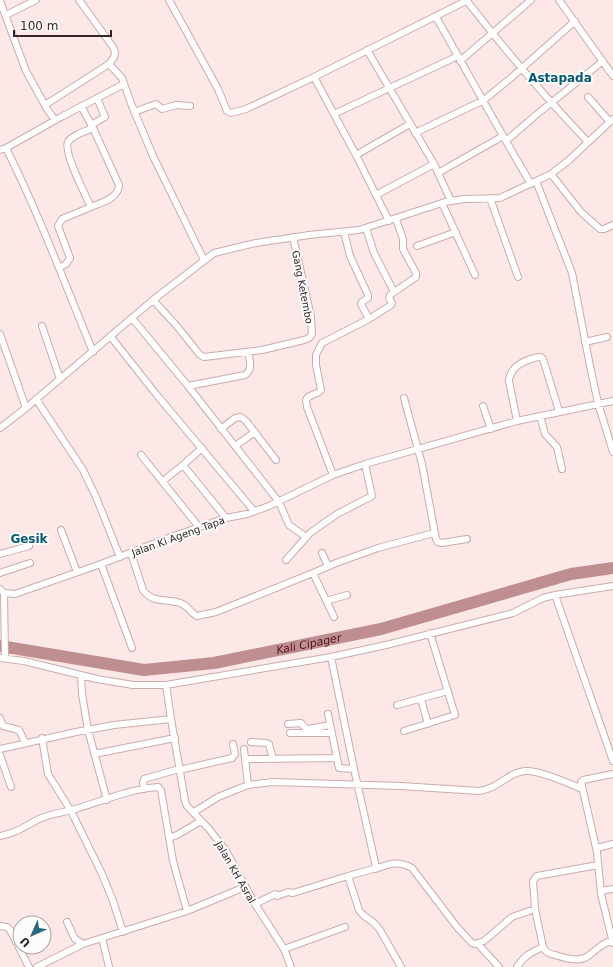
<svg xmlns="http://www.w3.org/2000/svg" width="613" height="967" font-family="'DejaVu Sans',sans-serif">
  <rect width="100%" height="100%" fill="#fde8e8"/>
  <g fill="none" stroke-linecap="round" stroke-linejoin="round">
    <path stroke="#bf8e90" stroke-width="12" id="s1" d="M0,646L144,670L214,663L381,629L571,574L613,568"/>
    <g stroke="#ccabac" stroke-width="8">
      <path id="minor" d="M169,0L218,89L227,111L231,113L246,109L314,77L468,0
        M559,0L613,76
        M0,1L26,71L47,109L55,120
        M467,1C505,50 545,97 588,142
        M6,15L36,0
        M436,17C468,73 498,129 531,184
        M367,50L434,164L451,201
        M460,61L531,0
        M109,64L122,78L132,106L153,156L204,260
        M314,77L356,155L389,221
        M588,97L610,122
        M45,105L109,64C114,58 117,54 113,47L79,0
        M81,106L93,128L119,185C118,199 102,202 91,207C86,196 63,152 68,142C72,135 86,131 93,128
        M134,112L156,104L162,109L176,105L190,106
        M334,114L458,56
        M91,125L105,117L97,98
        M415,133L484,100L512,77L575,21
        M506,141L536,115L603,61
        M6,148C39,214 65,284 93,352
        M0,150L6,148L61,117L124,84
        M356,155L410,124
        M438,173L503,136
        M551,174L581,212L600,229H604L613,225
        M536,181L572,273L591,371L598,403L613,452
        M376,195L434,164
        M490,198L518,277
        M442,203L475,275
        M366,228L374,253L394,292
        M344,232L350,256L368,295V298L362,302L361,304L369,319
        M417,246L456,232
        M59,268L66,264L70,258L58,226L62,219L91,207
        M153,300L176,325L200,355L204,357L262,350L304,340L309,338L312,334L311,317L293,237
        M132,318L188,386L279,502L289,525L306,537
        M42,326L60,379
        M0,334L26,408
        M111,337L156,394L254,511
        M585,342L607,337
        M188,386L245,375C253,370 250,360 248,352
        M404,398L422,464L436,539L438,542L442,543L467,539
        M36,399L83,470L96,497L120,557
        M483,406L491,429
        M540,416L545,434L557,447L562,469
        M517,421L509,381C510,366 525,360 538,357H541L543,359L559,411
        M0,428L26,408L153,300L214,253L256,243L309,235L359,230L445,202L464,199L500,198L551,174L568,161L613,119
        M221,429L235,418L241,417L246,421L276,460
        M235,446L255,432
        M202,448L183,465L226,518
        M141,455L199,527
        M333,475L307,407L306,400L308,397L319,392L321,390L316,365V355L322,343L369,319L391,305L392,303L389,298L390,295L416,277V273L403,249V239L396,219
        M163,481L183,465
        M61,530L77,572
        M131,553L143,590C153,604 166,598 180,603C188,605 190,613 197,616L216,612L313,573L336,563L378,548L434,533
        M322,553L328,566
        M0,554L29,546
        M286,560L310,533L337,514L372,496L365,464
        M101,564L132,648
        M0,573L30,563
        M313,573L334,617
        M0,589L4,593L15,594L101,564L171,537L226,518L247,514L269,506L333,475L365,464L517,421L613,401
        M4,593L5,658
        M555,595L613,761
        M326,601L347,595
        M331,657L354,769L376,867L373,869L348,876L359,910L363,915L374,923L380,930L401,967
        M0,658L24,661L97,679L133,685H166L331,657L386,645L513,613L543,598L555,595L613,586
        M81,675L82,694L88,730L107,800
        M166,685L171,719L185,801L187,806L209,829L226,851L255,904L284,949L291,967
        M421,699L428,724
        M397,705L448,691
        M328,714L339,768L354,769
        M0,718L3,726L19,730L25,742
        M288,724L301,723L306,729H308L330,725
        M404,731L455,715L430,633
        M290,733H332
        M42,738L48,774L71,811L102,874L113,901L123,932
        M251,742L266,743L269,744L273,759
        M0,749L76,732L114,725L171,719
        M244,749L248,785
        M94,754L175,738
        M0,755L11,787
        M245,759L337,758
        M179,770L232,758L235,754L233,744
        M613,774L583,780L581,782L597,852L601,894L613,943
        M144,789L143,783L144,779L179,769
        M194,812L218,797L248,785L273,782L401,786L479,791C493,789 500,782 512,775C516,773 522,771 527,771C542,771 568,783 582,789
        M0,836C17,833 25,826 39,819C50,814 61,813 72,810C100,802 129,789 158,787L161,790L173,861L187,911
        M169,838L177,835L201,821
        M597,848L613,844
        M375,869C389,864 398,860 412,868L457,927L472,943L475,944L484,941L512,917L535,909L543,947C546,954 552,954 558,956C568,959 580,962 588,956C597,950 601,943 612,941
        M601,891L613,889
        M255,904L275,894L277,896L288,892L293,893L348,876
        M535,909L533,881L537,876L598,865
        M67,922L75,939L83,944
        M0,926L7,927L10,930L29,967
        M102,938L109,967
        M478,944L499,967
        M284,949L345,927
        M37,967L83,944L187,911L245,887
        M517,967C525,955 530,953 543,947"/>
    </g>
    <use href="#minor" stroke="#fff" stroke-width="6"/>
  </g>
  <g text-anchor="middle" stroke-width="4" stroke-linejoin="round" paint-order="stroke">
    <g font-size="10" fill="#332627" stroke="#fbfbfb">
      <text transform="translate(303 287) rotate(79)" y="4">Gang Ketembo</text>
      <text transform="translate(178 536) rotate(-20)" y="4">Jalan Ki Ageng Tapa</text>
      <text transform="translate(236 872) rotate(60)" y="4">Jalan KH Asral</text>
    </g>
    <g font-size="11" font-style="italic" fill="#50141e" stroke="#fbfbfb">
      <text dy="4" stroke="none"><textPath href="#s1" startOffset="313">Kali Cipager</textPath></text>
    </g>
    <g font-size="12" font-weight="bold" fill="#075972" stroke="#fbfbfb">
      <text x="560" y="82">Astapada</text>
      <text x="29" y="543">Gesik</text>
    </g>
  </g>
  <g transform="translate(32 935) rotate(225)"><circle r="19" fill="#fbfbfb" stroke="#aba6a6"/>
  <path d="M0-3L7 15L0 10L-7 15Z" fill="#2c697f"/>
  <text y="-6" font-size="11" font-weight="bold" text-anchor="middle" fill="#332627">U</text>
  </g>
  <path d="M14 30v6h97v-6" fill="none" stroke="#332627" stroke-width="2"/>
  <text x="20" y="30" font-size="12" fill="#332627" stroke="#fbfbfb" stroke-width="3" paint-order="stroke">100 m</text>
</svg>
